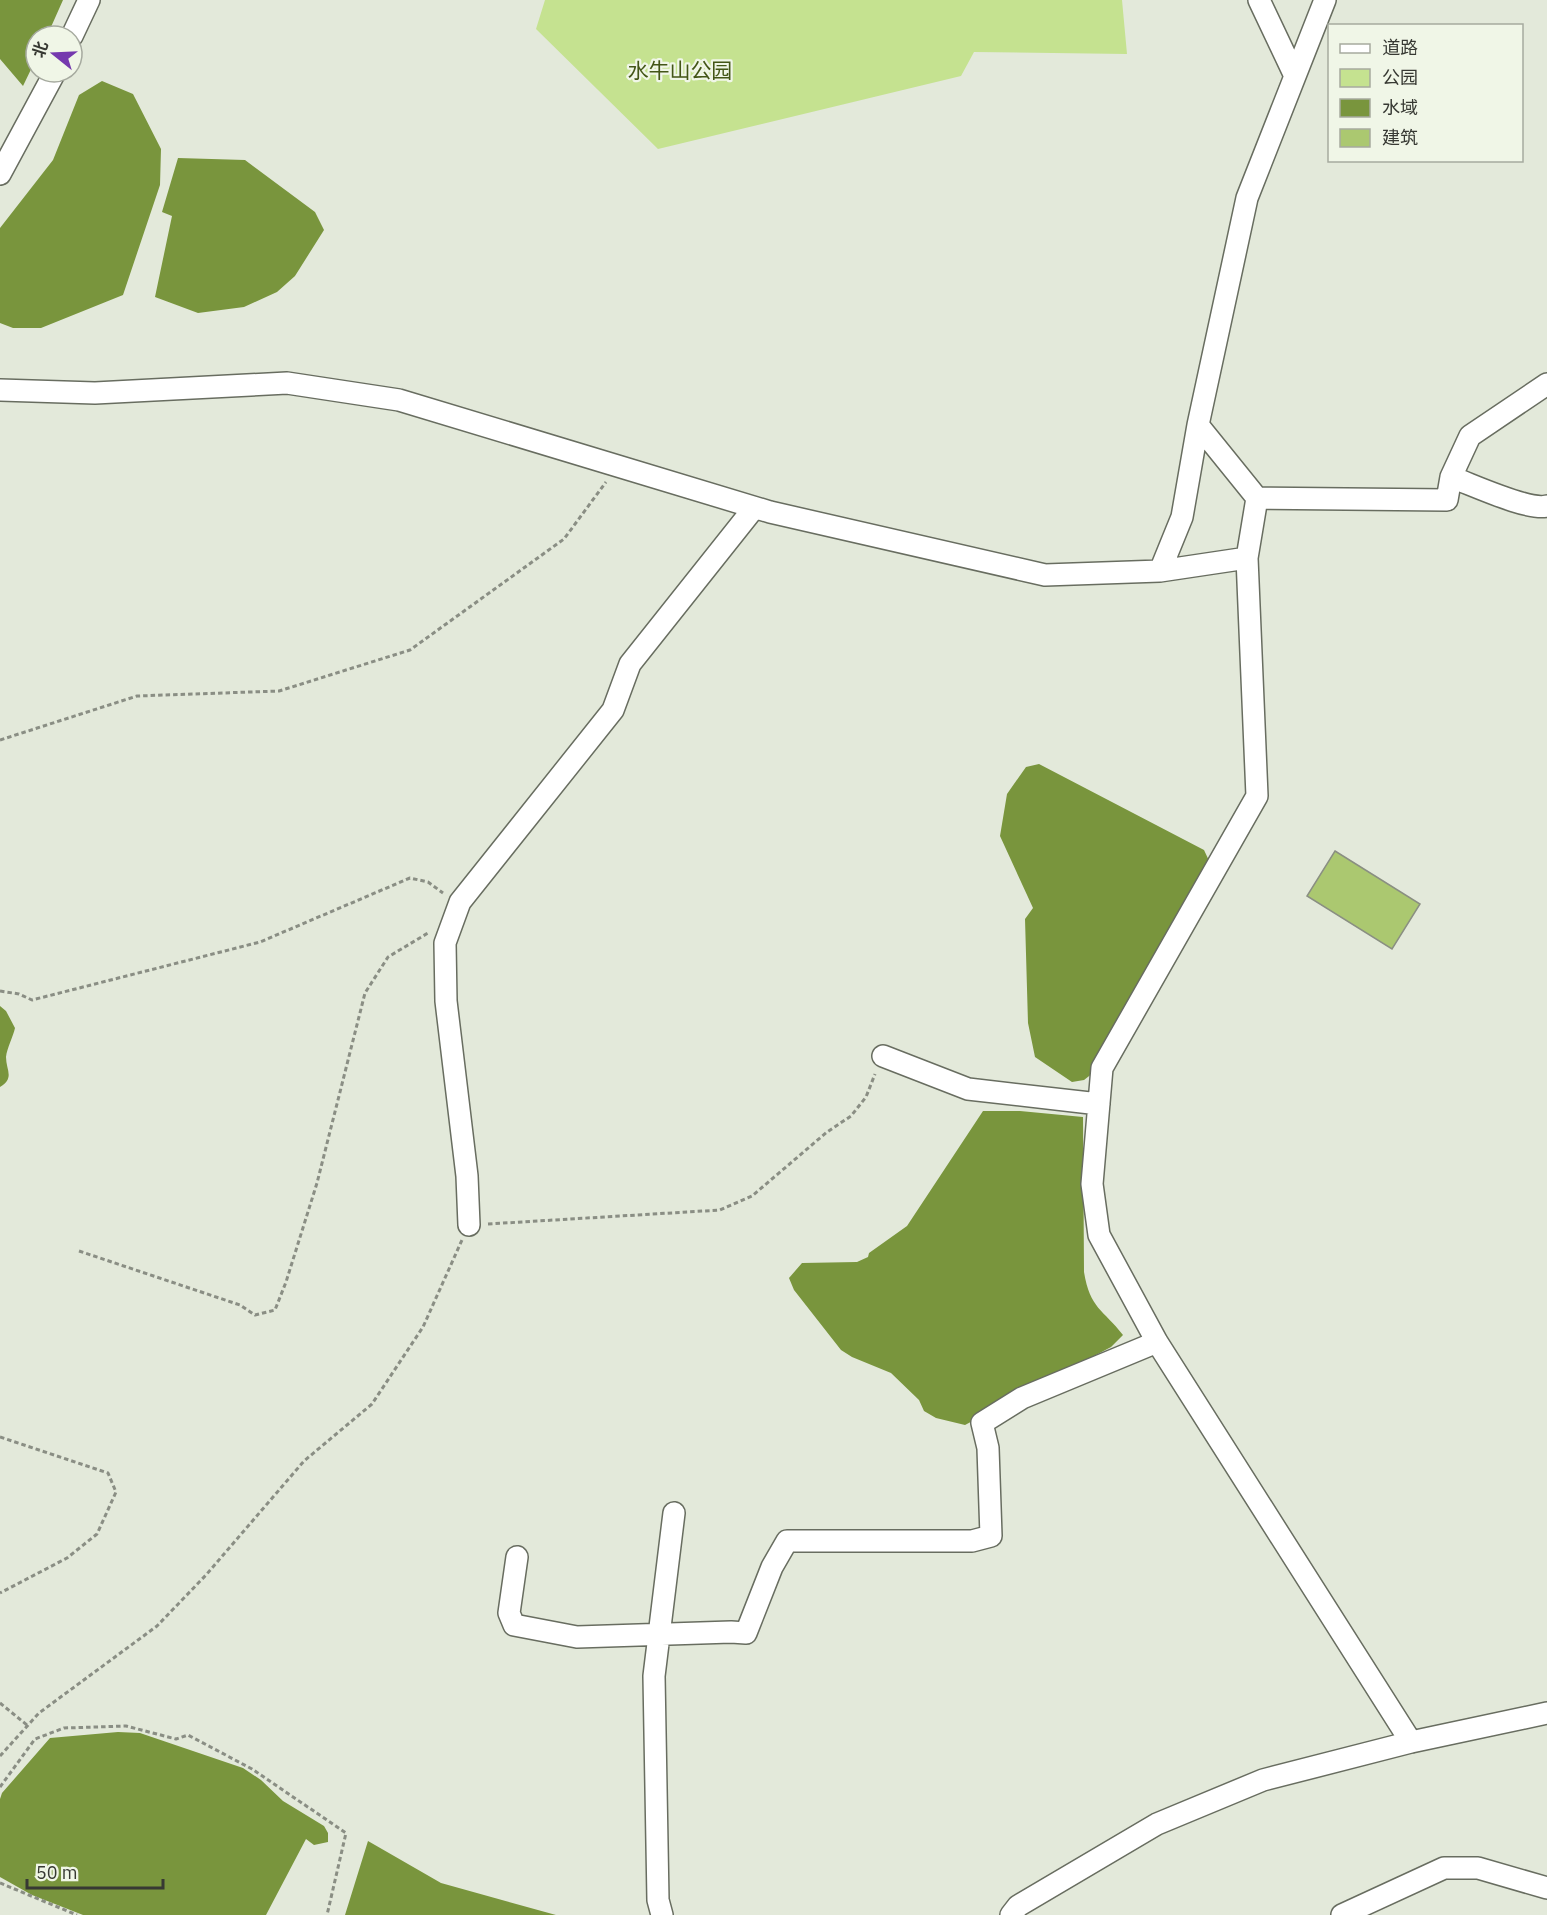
<svg xmlns="http://www.w3.org/2000/svg" width="1547" height="1915" font-family="'IBM Plex Sans','Noto Sans SC',sans-serif">
  <rect width="100%" height="100%" fill="#e3e9da"/>
  <path fill="#c5e290" d="M545,0H1122L1127,54L974,52L961,76L658,149L536,29Z"/>
  <path fill="#79953d" d="M0,0H63L47,36H36V59L23,86L0,59Z
    M102,81L133,94L161,149L160,185L123,295L41,328H13L0,323V228L53,160L79,95Z
    M178,158L245,160L315,212L324,230L295,276L277,292L244,307L198,313L155,297L172,216L162,212Z
    M1039,764L1204,850L1211,865L1141,977L1103,1048L1093,1073L1084,1080L1072,1082L1035,1057L1028,1023L1025,919L1033,908L1000,836L1007,794L1026,767Z
    M0,1006L6,1011L15,1028C13,1037 7,1048 6,1057C6,1070 15,1078 0,1087Z
    M983,1111H1020L1083,1117L1084,1272C1090,1309 1103,1309 1123,1335L1111,1347L965,1425L936,1418L924,1411L919,1400L891,1373L852,1357L841,1350L794,1290L789,1278L802,1263L857,1262L868,1257L869,1253L907,1226Z
    M118,1732L140,1733L243,1768L261,1780L283,1801L324,1826L328,1833V1842L314,1845L306,1839L266,1915H83L32,1895L0,1877V1799L2,1793L50,1738Z
    M368,1841L441,1883L556,1915H345Z"/>
  <path fill="#abc870" stroke="#8a8f82" stroke-width="1.5" d="M1335,851L1420,904L1392,949L1307,896Z"/>
  <g fill="none" stroke-linecap="round" stroke-linejoin="round">
    <g stroke="#686d60" stroke-width="24">
      <path id="minor" d="M1259,0L1295,76
        M72,36L89,0
        M0,174L55,72
        M0,390L95,393L287,383L399,400L770,512L1045,575L1160,571L1247,558
        M1198,425L1257,498L1247,558L1257,796L1102,1068L1092,1184L1099,1235L1157,1342L1411,1742
        M1451,477L1470,436L1547,384
        M1257,498L1447,500L1451,477C1471,484 1528,511 1547,506
        M1160,571L1182,517L1198,425L1247,198L1325,0
        M883,1056L968,1089L1099,1104
        M469,1225L467,1176L446,1001L445,943L460,902L613,710L630,664L754,508
        M517,1557L509,1613L514,1625L577,1637L731,1632L746,1633L772,1567L787,1541H972L991,1536L988,1448L982,1423L1022,1398L1157,1342
        M662,1915L658,1900L654,1676L674,1513
        M1011,1915L1018,1906L1157,1824L1263,1780L1411,1742L1547,1713
        M1342,1915L1444,1868H1478L1547,1888"/>
    </g>
    <path stroke="#8a8e84" stroke-width="3" stroke-dasharray="4.5 3" stroke-linecap="butt" d="M0,740L137,696L279,691L410,650L564,539L606,482
      M0,991L19,994L32,1000L260,942L410,878L428,882L443,893
      M488,1224L720,1210L752,1196L827,1132L851,1116L866,1097L875,1074
      M79,1251L240,1305L255,1315L275,1310L286,1282L317,1183L365,993L388,957L428,933
      M0,1437L108,1473L116,1492L97,1534L67,1558L0,1593
      M0,1703L27,1725
      M0,1756L39,1713L157,1626L206,1575L304,1461L372,1404L423,1327L462,1240
      M0,1787L35,1739L64,1728L126,1726L176,1739L188,1735L252,1769L346,1833L327,1915
      M0,1883L77,1915"/>
    <use href="#minor" stroke="#fff" stroke-width="21"/>
  </g>
  <g text-anchor="middle" stroke-width="4.5" stroke-linejoin="round" paint-order="stroke">
    <g font-size="21" fill="#435617" stroke="#f0f6e7">
      <text x="680" y="78">水牛山公园</text>
    </g>
  </g>
  <rect x="1328" y="24" width="195" height="138" fill="#f0f6e7" stroke="#a6aa9f" stroke-width="1.5"/>
  <rect x="1340" y="44" width="30" height="9" fill="#ffffff" stroke="#a6aa9f" stroke-width="1.5"/>
  <text x="1382" y="54" font-size="18" fill="#373933">道路</text>
  <rect x="1340" y="69" width="30" height="18" fill="#c5e290" stroke="#a6aa9f" stroke-width="1.5"/>
  <text x="1382" y="84" font-size="18" fill="#373933">公园</text>
  <rect x="1340" y="99" width="30" height="18" fill="#79953d" stroke="#a6aa9f" stroke-width="1.5"/>
  <text x="1382" y="114" font-size="18" fill="#373933">水域</text>
  <rect x="1340" y="129" width="30" height="18" fill="#abc870" stroke="#a6aa9f" stroke-width="1.5"/>
  <text x="1382" y="144" font-size="18" fill="#373933">建筑</text>
  <g transform="translate(54 54) rotate(288)"><circle r="28" fill="#f0f6e7" stroke="#a6aa9f" stroke-width="1.5"/>
  <path d="M0-4.5L10 22L0 15L-10 22Z" fill="#7539ae"/>
  <text y="-9" font-size="16" font-weight="bold" text-anchor="middle" fill="#373933">北</text>
  </g>
  <path d="M27 1879v9h136v-9" fill="none" stroke="#373933" stroke-width="3"/>
  <text x="36" y="1879" font-size="18" fill="#373933" stroke="#f0f6e7" stroke-width="4.5" paint-order="stroke">50 m</text>
</svg>
